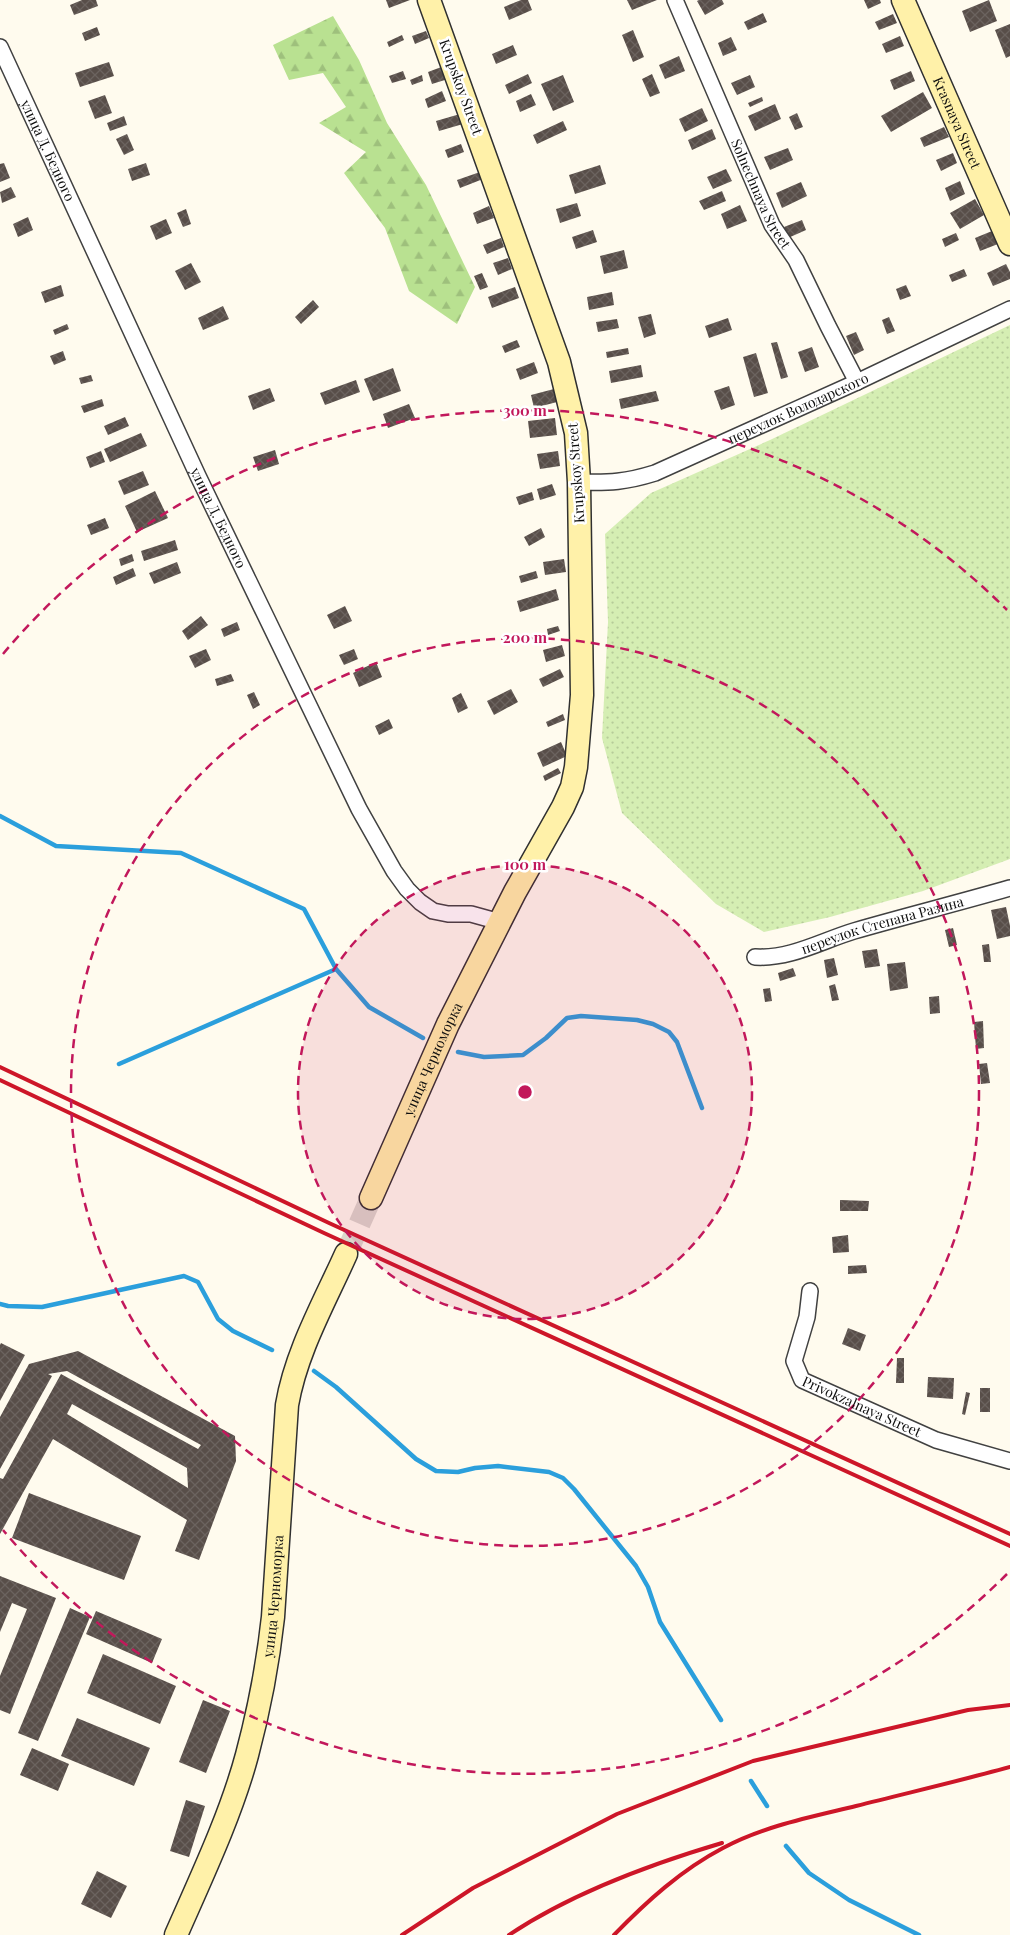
<svg xmlns="http://www.w3.org/2000/svg" width="1010" height="1935" font-family="'Playfair Display',serif">
  <defs>
    <pattern id="forest-firs" width="22" height="20" patternUnits="userSpaceOnUse" patternTransform="scale(1.25)"><rect width="22" height="20" fill="#b9e191"/><path d="M5 1l3.5 6h-7zM16 11l3.5 6h-7z" fill="#9ec07c"/></pattern>
    <pattern id="park-dots" width="8" height="8" patternUnits="userSpaceOnUse" patternTransform="scale(1.25)"><rect width="8" height="8" fill="#d5eeb3"/><path d="M2 2h.1M6 6h.1" fill="none" stroke="#b6cb99" stroke-width="1.8" stroke-linecap="round"/></pattern>
    <pattern id="building-cross-hatch" width="8" height="8" patternUnits="userSpaceOnUse" patternTransform="scale(1.25)"><rect width="8" height="8" fill="#584e49"/><path d="M0 0l8 8M0 8l8-8" fill="none" stroke="#6b635f"/></pattern>
  </defs>
  <rect width="100%" height="100%" fill="#fffbee"/>
  <path fill="url(#forest-firs)" d="M333,16L359,60L387,123L426,185L475,287L457,324L409,291L385,228L344,173L366,152L319,123L346,107L323,73L289,80L273,45Z"/>
  <path fill="url(#park-dots)" d="M1010,325V859L923,891L830,917L764,932L716,904L622,813L602,738L608,622L605,534L651,493L770,440Z"/>
  <g fill="none" stroke-linecap="round" stroke-linejoin="round">
    <path stroke="#2b9fdc" stroke-width="4.5" d="M0,816L56,846L181,853L304,909L336,969L369,1007L423,1038
      M458,1052L484,1057L523,1055L546,1038L567,1018L581,1016L637,1020L653,1024L669,1032L677,1042L702,1108
      M119,1064L336,969
      M0,1304L8,1306L42,1307L184,1276L198,1282L218,1319L233,1331L272,1350
      M314,1371L336,1387L416,1459L436,1471L458,1472L475,1468L498,1466L549,1472L563,1478L574,1489L636,1566L648,1587L660,1622L721,1720
      M751,1781L767,1806
      M786,1846L809,1873L849,1900L919,1935"/>
  </g>
  <path fill="url(#building-cross-hatch)" fill-rule="evenodd" d="M82,0H96L98,6L74,15L70,5Z
    M386,0H410L389,8Z
    M521,0H528L532,10L509,20L504,7Z
    M627,0H657L632,10Z
    M699,0H722L724,4L705,15L697,1Z
    M864,0H880L881,3L868,9Z
    M989,0L997,21L970,32L962,11Z
    M763,13L767,22L748,30L744,22Z
    M893,14L897,23L879,30L875,22Z
    M1010,24V56L1006,58L995,30Z
    M97,27L100,35L85,41L82,33Z
    M633,30L644,57L633,62L622,35Z
    M426,31L429,38L415,44L412,36Z
    M402,35L404,40L389,47L387,42Z
    M900,36L904,46L886,53L882,44Z
    M731,37L737,50L723,56L718,43Z
    M513,45L517,55L496,64L492,54Z
    M679,56L685,71L665,79L659,65Z
    M109,62L114,76L80,87L75,73Z
    M444,66L448,79L432,84L428,72Z
    M403,71L406,79L392,83L389,76Z
    M911,71L915,81L894,90L890,80Z
    M528,74L532,83L509,94L505,85Z
    M652,74L660,93L650,97L642,79Z
    M422,75L423,81L412,85L410,80Z
    M563,75L574,102L553,111L541,84Z
    M750,75L755,87L737,95L731,83Z
    M442,91L446,101L428,108L425,99Z
    M923,92L932,108L891,132L881,116Z
    M531,94L536,105L520,112L516,101Z
    M105,95L112,113L95,119L88,101Z
    M762,97L763,101L750,107L748,103Z
    M775,104L781,119L755,131L748,116Z
    M702,108L708,121L685,132L679,119Z
    M797,113L803,127L795,130L789,117Z
    M460,114L463,124L439,131L436,121Z
    M124,116L127,125L110,131L107,123Z
    M563,121L567,130L537,144L533,135Z
    M944,127L949,137L924,147L920,138Z
    M712,129L716,139L692,150L688,140Z
    M127,134L134,150L124,155L116,139Z
    M461,144L464,152L448,158L445,150Z
    M788,148L793,160L770,170L764,157Z
    M953,153L957,163L941,171L936,160Z
    M4,163L10,178L0,182V164Z
    M146,163L150,175L132,181L128,169Z
    M600,165L606,184L575,194L569,175Z
    M726,169L732,181L713,189L707,177Z
    M480,172L483,179L460,188L457,180Z
    M960,181L965,194L950,201L945,188Z
    M801,182L807,196L782,208L776,193Z
    M11,187L16,197L2,203L0,192Z
    M722,191L726,201L704,210L699,201Z
    M975,199L984,215L960,229L950,213Z
    M577,203L581,216L560,223L556,209Z
    M740,205L747,221L727,229L721,214Z
    M489,206L494,218L477,224L473,213Z
    M186,209L191,224L183,227L177,213Z
    M28,217L33,230L18,237L13,224Z
    M166,219L172,233L156,240L150,226Z
    M802,220L806,230L788,238L784,227Z
    M593,230L597,242L576,249L572,237Z
    M992,231L998,244L980,251L975,238Z
    M956,233L959,240L945,247L942,239Z
    M501,238L504,247L487,254L483,245Z
    M624,250L628,268L604,274L600,256Z
    M508,258L512,269L498,275L493,263Z
    M191,263L201,282L185,290L175,271Z
    M1006,264L1010,272V279L993,286L987,273Z
    M964,269L967,276L952,282L949,275Z
    M482,273L488,287L480,290L474,276Z
    M61,285L64,296L45,303L41,292Z
    M906,285L911,296L900,300L896,289Z
    M515,287L519,298L492,308L488,297Z
    M612,292L614,305L589,310L587,297Z
    M313,300L319,307L301,324L295,317Z
    M223,306L229,319L203,330L198,318Z
    M651,314L656,334L644,338L638,317Z
    M889,317L895,331L887,334L882,320Z
    M728,318L732,330L709,338L705,326Z
    M617,319L619,328L598,332L596,322Z
    M67,324L69,329L55,335L53,330Z
    M856,332L864,350L854,355L846,336Z
    M517,340L520,347L505,353L502,346Z
    M777,342L788,377L781,379L771,343Z
    M812,347L819,367L805,372L798,352Z
    M628,348L629,354L607,358L606,352Z
    M63,351L66,360L54,365L50,356Z
    M756,353L768,393L754,397L743,357Z
    M534,362L538,373L520,380L516,369Z
    M641,365L643,377L611,383L609,371Z
    M393,368L401,391L373,401L364,379Z
    M91,375L93,381L81,384L79,378Z
    M356,380L360,392L325,405L320,393Z
    M729,386L735,405L721,410L714,391Z
    M270,388L275,401L253,410L248,396Z
    M554,389L557,402L534,408L531,395Z
    M656,391L659,401L621,409L619,399Z
    M102,399L104,406L84,413L81,406Z
    M409,404L415,418L388,428L383,414Z
    M125,417L129,426L108,435L104,426Z
    M555,418L557,435L530,438L528,421Z
    M141,433L147,446L110,462L104,449Z
    M275,450L279,464L258,471L253,457Z
    M101,451L105,462L90,468L86,457Z
    M558,451L560,466L540,469L537,454Z
    M143,471L149,485L124,495L118,481Z
    M552,484L556,495L540,500L537,489Z
    M155,491L168,518L137,532L125,506Z
    M532,492L534,500L519,505L516,497Z
    M105,518L109,528L91,535L87,525Z
    M541,528L545,537L529,546L524,537Z
    M175,540L178,550L144,561L141,551Z
    M132,554L134,561L121,566L119,559Z
    M564,559L566,572L545,575L543,562Z
    M177,562L181,573L154,584L149,573Z
    M133,568L136,576L116,585L113,577Z
    M536,571L538,578L521,583L519,576Z
    M556,589L559,600L520,612L517,601Z
    M345,606L352,621L334,629L327,615Z
    M201,616L208,625L188,640L182,631Z
    M237,622L240,630L224,637L221,629Z
    M558,626L560,631L548,635L547,629Z
    M562,645L565,656L546,662L543,650Z
    M206,649L211,660L195,668L189,656Z
    M354,649L358,659L344,665L339,655Z
    M376,662L382,677L359,687L353,673Z
    M560,669L564,677L543,687L539,679Z
    M231,674L234,681L217,686L215,679Z
    M511,689L518,702L494,715L487,701Z
    M254,692L260,705L253,709L247,695Z
    M461,693L468,708L458,713L452,698Z
    M563,714L565,720L548,727L546,722Z
    M389,719L393,728L379,735L375,726Z
    M561,742L567,756L543,767L537,753Z
    M558,768L561,773L545,781L543,776Z
    M1006,907L1010,926V936L997,939L991,910Z
    M953,928L957,945L949,947L945,930Z
    M989,944L991,962H984L982,945Z
    M877,949L880,966L865,968L862,951Z
    M834,958L838,975L827,978L824,960Z
    M905,962L908,988L890,991L887,964Z
    M793,968L796,976L780,981L778,973Z
    M835,984L839,1000L832,1001L829,986Z
    M770,988L772,1001L765,1002L763,989Z
    M939,996L940,1013L930,1014L929,997Z
    M983,1021L984,1048L976,1049L974,1022Z
    M987,1063L990,1083L981,1084L979,1064Z
    M840,1200L869,1201L868,1211H840Z
    M848,1235L849,1252L833,1253L832,1237Z
    M866,1265L867,1273L848,1274V1266Z
    M848,1328L866,1335L860,1351L842,1344Z
    M1,1343L25,1355L0,1401V1345Z
    M78,1351L235,1436L236,1461L199,1560L175,1551L187,1520L53,1439L0,1534V1478L3,1479L61,1374L198,1449L201,1445L67,1371L48,1374L52,1376L0,1469V1417L29,1364ZM72,1404L187,1468L188,1488L67,1414Z
    M897,1358H904V1383H896Z
    M928,1377L954,1378L953,1399L927,1397Z
    M980,1388H990V1412H980Z
    M966,1392L970,1393L965,1415L962,1414Z
    M29,1493L141,1536L124,1580L12,1538Z
    M0,1576L56,1598L10,1714L0,1710V1676L27,1609L12,1603L0,1632Z
    M70,1608L90,1617L38,1741L18,1733Z
    M96,1611L162,1639L152,1663L86,1634Z
    M103,1654L176,1686L160,1724L87,1693Z
    M203,1700L230,1711L206,1773L179,1762Z
    M77,1718L150,1748L134,1786L61,1756Z
    M32,1748L69,1764L58,1791L20,1775Z
    M186,1800L205,1806L189,1857L170,1851Z
    M97,1871L127,1886L111,1918L81,1904Z"/>
  <g fill="none" stroke-linecap="round" stroke-linejoin="round">
    <path stroke="#dbd7cc" stroke-width="22" stroke-dasharray="22 11" stroke-linecap="butt" d="M346,1254L371,1198"/>
    <g stroke="#414141" stroke-width="18">
      <g id="street">
        <path id="s1" d="M675,0L772,225L796,260L828,326L857,382"/>
        <path id="s2" d="M0,47L198,476L359,809L394,871L407,889L420,902L433,911L448,914H471L500,922"/>
        <path id="s3" d="M579,482C610,483 626,482 655,473L857,382L1010,309"/>
        <path id="s4" d="M755,957C791,959 821,941 854,931C906,916 958,903 1010,888"/>
        <path id="s5" d="M810,1291L807,1317L794,1361L802,1380L936,1440L1010,1461"/>
      </g>
    </g>
    <g stroke="#303030" stroke-width="25">
      <g id="secondary">
        <path id="s6" d="M903,0L1010,244"/>
        <path id="s7" d="M371,1198L448,1024L515,892L563,807L572,787L576,767L582,695L579,482L576,433L559,362L429,0"/>
        <path id="s8" d="M176,1935C201,1878 231,1815 247,1755C259,1710 268,1663 273,1617L287,1405C296,1352 324,1303 346,1254"/>
      </g>
    </g>
    <use href="#street" stroke="#fff" stroke-width="15"/>
    <use href="#secondary" stroke="#fff1a9" stroke-width="22"/>
    <path stroke="#cd1628" stroke-width="4" d="M0,1067L329,1223L1010,1534
      M0,1080L324,1233L1010,1546
      M402,1935L473,1888L617,1814L753,1761L968,1710L1010,1705
      M509,1935C570,1894 651,1864 722,1843
      M614,1935C646,1902 681,1870 723,1848C764,1826 811,1817 856,1806C907,1793 959,1781 1010,1767"/>
  </g>
  <circle cx="525" cy="1092" r="227" fill="#c2185b" fill-opacity=".12"/>
  <g fill="none" stroke="#c2185b" stroke-width="2.5" stroke-dasharray="9 6">
    <circle cx="525" cy="1092" r="227"/>
    <circle cx="525" cy="1092" r="454"/>
    <path d="M1007 1574A681 681 0 0 1 3 1530M3 654A681 681 0 0 1 1007 610"/>
  </g>
  <g text-anchor="middle" stroke-width="5" stroke-linejoin="round" paint-order="stroke">
    <g font-size="14" fill="#0e0e0e" stroke="#fff">
      <text transform="translate(461 87) rotate(70)" y="5">Krupskoy Street</text>
      <text dy="5" stroke="none"><textPath href="#s6" startOffset="134">Krasnaya Street</textPath></text>
      <text dy="5" stroke="none"><textPath href="#s2" startOffset="114">улица Д. Бедного</textPath></text>
      <text dy="5" stroke="none"><textPath href="#s1" startOffset="212">Solnechnaya Street</textPath></text>
      <text dy="5" stroke="none"><textPath href="#s3" startOffset="234">переулок Володарского</textPath></text>
      <text transform="translate(576 473) rotate(-94)" y="5">Krupskoy Street</text>
      <text dy="5" stroke="none"><textPath href="#s2" startOffset="519">улица Д. Бедного</textPath></text>
      <text dy="5" stroke="none"><textPath href="#s4" startOffset="132">переулок Степана Разина</textPath></text>
      <text dy="5" stroke="none"><textPath href="#s7" startOffset="152">улица Черноморка</textPath></text>
      <text dy="5" stroke="none"><textPath href="#s5" startOffset="158">Privokzalnaya Street</textPath></text>
      <text dy="5" stroke="none"><textPath href="#s8" startOffset="355">улица Черноморка</textPath></text>
    </g>
  </g>
  <circle cx="525" cy="1092" r="8" fill="#c2185b" stroke="#fff" stroke-width="2.5"/>
  <g font-size="15" text-anchor="middle" font-weight="bold" fill="#c2185b" stroke="#fff" stroke-width="5" stroke-linejoin="round" paint-order="stroke">
    <text x="525" y="416">300 m</text>
    <text x="525" y="643">200 m</text>
    <text x="525" y="870">100 m</text>
  </g>
</svg>
